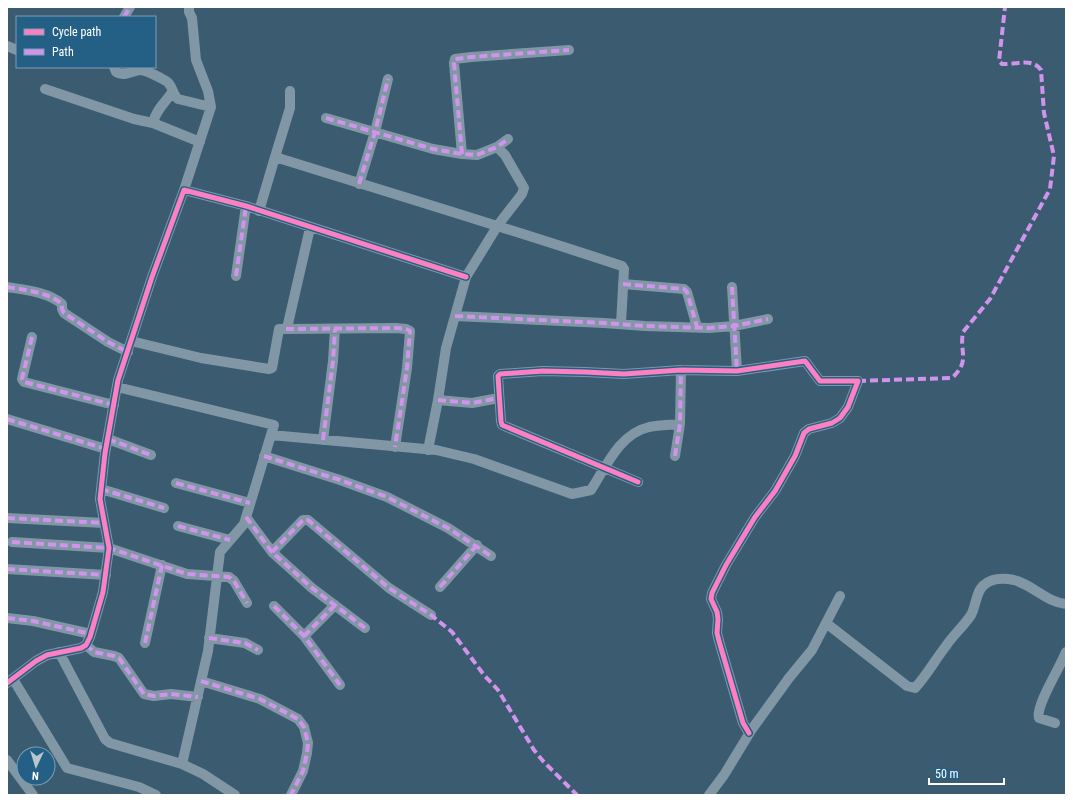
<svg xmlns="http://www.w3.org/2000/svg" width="1073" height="802" font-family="'Roboto Condensed',sans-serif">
  <rect width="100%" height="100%" fill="#3a5b70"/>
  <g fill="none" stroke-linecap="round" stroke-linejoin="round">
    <path stroke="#8197a6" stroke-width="10" d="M124,17L130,7
      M7,46L17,50
      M114,67L116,72C123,77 132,71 140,70C146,70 161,78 166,81C173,85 172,94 178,99L211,107
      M45,89L134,119L153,123L200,142
      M290,91V108L275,157C391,193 507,228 622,266L624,269L621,324
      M326,118L433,149L462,154L477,155L497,147L508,139
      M153,123C156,109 166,102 173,91
      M462,154L454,63L455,59L471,57L569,50
      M359,184L375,132L388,79
      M184,190L211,107L208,91L196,60L192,18L189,12V7
      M259,211L275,157
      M236,276L246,206
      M623,284L684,289L687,292L697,327
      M7,287C25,290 48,292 62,304V309L64,313L108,342L128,352
      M732,287L737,371
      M455,316L604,323L645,326L709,328L734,326L768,319
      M286,329L396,328L406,329L410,331L407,368L395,447
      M32,337L22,379L24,382L114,405
      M131,341L201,358L269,369L272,368L279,329H286L288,324L310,228
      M117,387L274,425L244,524L220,552L208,651L182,764
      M438,400L472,403L499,398
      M7,419L106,449
      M271,435L436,450L474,459L572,494L591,490C606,467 619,434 649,427C659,425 670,425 680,424
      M108,439L151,455
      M323,440L333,361L335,329
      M428,450L438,400L446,348L466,277L498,225L522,194L524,188L505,155L497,147
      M264,456L340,480L387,497L448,528L491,556
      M675,456L680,424L681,370
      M638,482L502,425L501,421L498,376L500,374L543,371L585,372L624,374L681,370L737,371L805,361L820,381H858L848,407L840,418L832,423L809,429L804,433L795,456L775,491L755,517L726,565L712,593L711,599L717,612L718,619L717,633L719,641L743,723L749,733
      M176,483L250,503
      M101,489L164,508
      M246,517L272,552L312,588L365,628
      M7,518L104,523
      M178,526L230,540
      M12,542L109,548L187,574L229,577L234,581L247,603
      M272,552L303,520H308L389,588L431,615
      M7,569L106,575
      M440,587L477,545
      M274,606L304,636L340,685
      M7,618L33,621L91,634
      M826,623L907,686L915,688C927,675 935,660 946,646C953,635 964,626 971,615C976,606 976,591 984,585C992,578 1004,578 1014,580C1033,585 1046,602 1066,604
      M304,636L335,605
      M209,638L245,643L258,650
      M145,643L162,565
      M86,645L94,652L114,656L119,658L144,694L154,696L171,694L198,697
      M59,652L105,739L110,743L182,764L203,774L235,795
      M13,679L67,768L139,787L156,795
      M201,681L260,699L298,719L304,727L308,743L307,753L303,771L291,795
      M7,683L36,661L47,655L81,648L86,645L90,637L103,592L109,548L100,499L105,453L118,380L152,277L184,190L246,206L466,277
      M1055,723L1039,718C1035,706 1061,666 1066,652
      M7,760L33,795
      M709,795L724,775L752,729L789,678L812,650L840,596"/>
    <path stroke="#d193ec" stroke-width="4" stroke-dasharray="8 4" stroke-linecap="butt" d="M124,17L130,7
      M326,118L433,149L462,154L477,155L497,147L508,139
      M462,154L454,63L455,59L471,57L569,50
      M359,184L375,132L388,79
      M236,276L246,206
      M623,284L684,289L687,292L697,327
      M7,287C25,290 48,292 62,304V309L64,313L108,342L128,352
      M732,287L737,371
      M455,316L604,323L645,326L709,328L734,326L768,319
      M286,329L396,328L406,329L410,331L407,368L395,447
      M32,337L22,379L24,382L114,405
      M858,381L952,378C971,360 959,353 963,332L990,299L1050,189L1054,156L1044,113L1041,70C1032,57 1016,65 1002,64L999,61L1005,7
      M438,400L472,403L499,398
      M7,419L106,449
      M108,439L151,455
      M323,440L333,361L335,329
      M264,456L340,480L387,497L448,528L491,556
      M675,456L680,424L681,370
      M176,483L250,503
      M101,489L164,508
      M246,517L272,552L312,588L365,628
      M7,518L104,523
      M178,526L230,540
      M12,542L109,548L187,574L229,577L234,581L247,603
      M272,552L303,520H308L389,588L431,615L452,632L484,675L498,690L534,750L543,761L577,795
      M7,569L106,575
      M440,587L477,545
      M274,606L304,636L340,685
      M7,618L33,621L91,634
      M304,636L335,605
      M209,638L245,643L258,650
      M145,643L162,565
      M86,645L94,652L114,656L119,658L144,694L154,696L171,694L198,697
      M201,681L260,699L298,719L304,727L308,743L307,753L303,771L291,795"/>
    <g stroke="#246086" stroke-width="8">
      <path id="cycleway" d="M638,482L502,425L501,421L498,376L500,374L543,371L585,372L624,374L681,370L737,371L805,361L820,381H858L848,407L840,418L832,423L809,429L804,433L795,456L775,491L755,517L726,565L712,593L711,599L717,612L718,619L717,633L719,641L743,723L749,733
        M7,683L36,661L47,655L81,648L86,645L90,637L103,592L109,548L100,499L105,453L118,380L152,277L184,190L246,206L466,277"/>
    </g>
    <use href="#cycleway" stroke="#ff80c0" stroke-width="5"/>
  </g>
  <rect width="1073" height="802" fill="none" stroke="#ffffff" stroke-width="16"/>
  <rect x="16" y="16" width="140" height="52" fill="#246086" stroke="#7ca0b6"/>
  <rect x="24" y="29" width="20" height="6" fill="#ff80c0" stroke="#7ca0b6"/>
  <text x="52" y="36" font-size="12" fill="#ffffff">Cycle path</text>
  <rect x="24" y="49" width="20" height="6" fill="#d193ec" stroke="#7ca0b6"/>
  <text x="52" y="56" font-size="12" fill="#ffffff">Path</text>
  <g transform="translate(36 766) rotate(184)"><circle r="19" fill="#246086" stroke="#7ca0b6"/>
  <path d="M0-3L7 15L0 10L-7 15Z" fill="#bac6cd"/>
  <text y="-6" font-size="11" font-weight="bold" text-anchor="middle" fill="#ffffff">N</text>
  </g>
  <path d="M929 778v6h75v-6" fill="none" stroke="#ffffff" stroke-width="2"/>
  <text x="935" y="778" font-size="12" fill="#ffffff" stroke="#246086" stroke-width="3" paint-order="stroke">50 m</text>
</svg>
